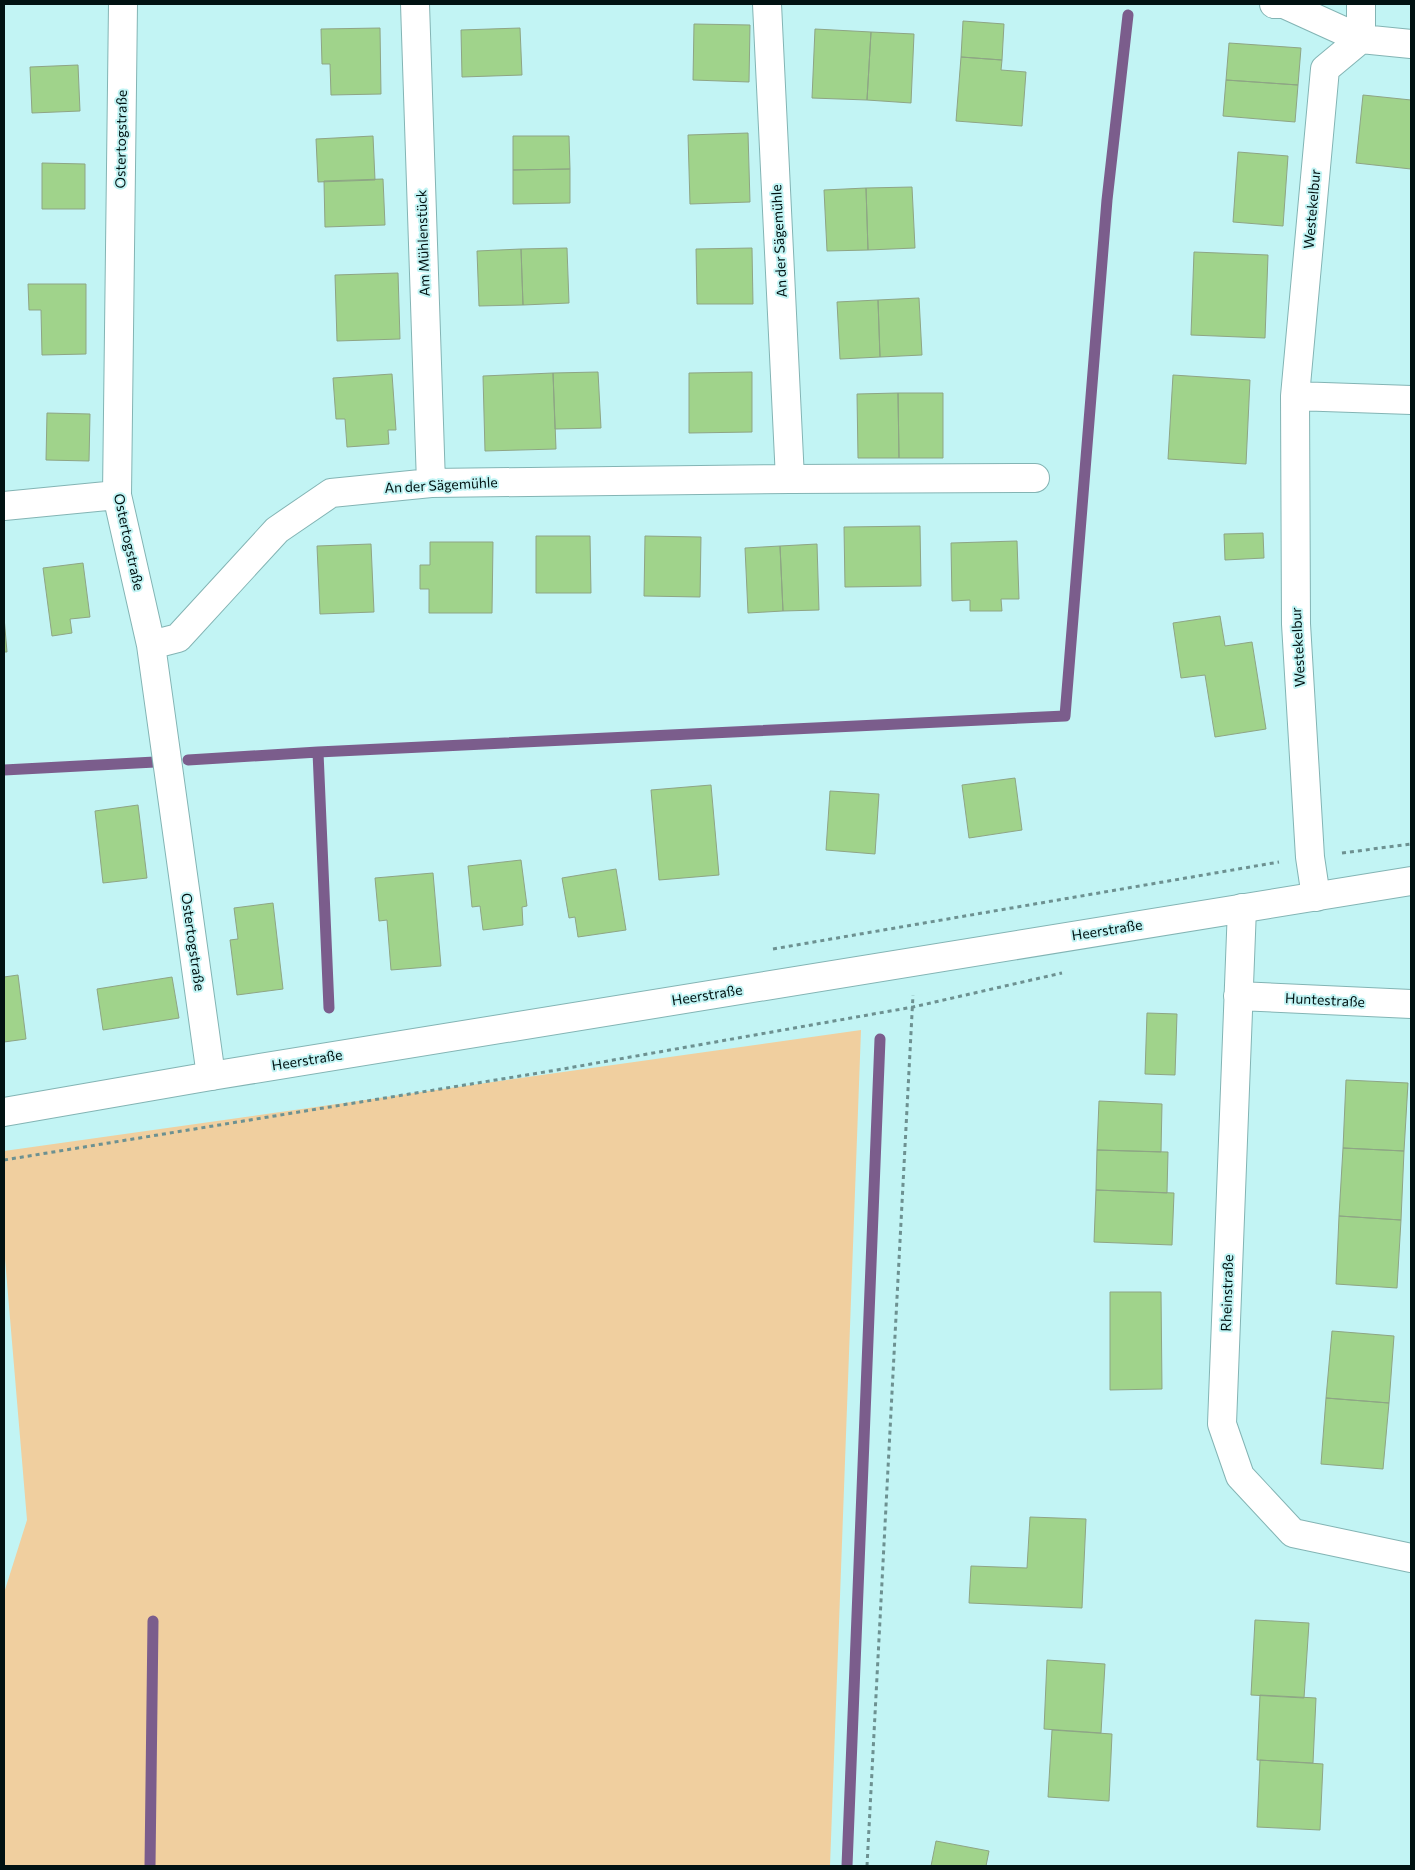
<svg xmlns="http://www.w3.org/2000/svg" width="1415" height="1870" font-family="Commissioner,sans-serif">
  <rect width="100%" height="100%" fill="#c2f4f4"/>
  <path fill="#f0cf9f" d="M861,1030L830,1866H4V1593L27,1520L4,1247V1151Z"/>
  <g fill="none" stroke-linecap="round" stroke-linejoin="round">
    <path stroke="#7b5d8c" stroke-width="11" d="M188,760L318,752
      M4,770L155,762
      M329,1008L318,752L1065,716L1107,200L1128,15
      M150,1866L153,1621
      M847,1866L880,1039"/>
  </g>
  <path fill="#a0d38b" stroke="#8ea585" d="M963,21L1004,24L1002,60L961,57Z
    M694,24L750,25L749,82L693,80Z
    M380,28L381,94L331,95L330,64H322L321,29Z
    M520,28L522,75L462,77L461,30Z
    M815,29L871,32L867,100L812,98Z
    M871,32L914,34L911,103L867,100Z
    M1229,43L1301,48L1298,85L1226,80Z
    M961,57L1002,60L1001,70L1026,72L1022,126L956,121Z
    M78,65L80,111L32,113L30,67Z
    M1226,80L1298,85L1295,122L1223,116Z
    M1363,95L1411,100V169L1356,163Z
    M748,133L750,202L690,204L688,135Z
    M373,136L375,180L318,182L316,139Z
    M513,136H569L570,169L513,170Z
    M1238,152L1288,156L1283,226L1233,222Z
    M42,163L85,164V209H42Z
    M570,169V203L513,204V170Z
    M383,179L385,225L325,227L324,181Z
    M912,187L915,248L868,250L866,188Z
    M866,188L868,250L827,251L824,190Z
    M567,248L569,303L523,305L521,249Z
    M752,248L753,304H697L696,249Z
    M521,249L523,305L479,306L477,251Z
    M1194,252L1268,255L1265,338L1191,335Z
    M398,273L400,339L337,341L335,275Z
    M28,284H86V354L42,355L41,310H29Z
    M919,298L922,355L880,357L878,300Z
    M878,300L880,357L840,359L837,302Z
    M598,372L601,428L555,429L553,373Z
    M752,372V432L689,433V373Z
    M553,373L556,449L485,451L483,376Z
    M392,374L396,430H388L389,444L347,447L345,419H336L333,378Z
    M1173,375L1250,380L1246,464L1168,459Z
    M898,393L899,458H858L857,394Z
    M898,393H943V458H899Z
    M47,413L90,414L89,461L46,460Z
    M920,526L921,586L845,587L844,527Z
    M1263,533L1264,558L1225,560L1224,534Z
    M536,536H590L591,593H536Z
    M645,536L701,537L700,597L644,596Z
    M1017,541L1019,599H1001L1002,611H970V600L952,601L951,543Z
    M430,542H493L492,613H429V589H420V565H430Z
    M371,544L374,612L320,614L317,546Z
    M817,544L819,610L783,611L780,546Z
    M780,546L783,611L748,613L745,548Z
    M83,563L90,617L70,619L72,633L52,636L43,568Z
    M1220,616L1225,646L1252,642L1266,729L1215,737L1205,675L1181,678L1173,623Z
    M4,617L7,652H4Z
    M1015,778L1022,830L969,838L962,785Z
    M711,785L719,875L659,880L651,790Z
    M830,791L879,794L875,854L826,850Z
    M138,805L147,878L103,883L95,811Z
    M521,860L527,906L522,907L523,925L483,930L480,906L472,907L468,866Z
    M616,869L626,930L578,937L575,917L569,918L562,878Z
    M433,873L441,966L391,970L387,920L379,921L375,878Z
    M273,903L283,989L237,995L230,940L238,939L234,908Z
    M18,975L26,1039L4,1042V977Z
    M172,977L179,1018L103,1030L97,989Z
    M1147,1013L1177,1014L1175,1075L1145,1074Z
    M1346,1080L1408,1083L1404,1151L1343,1148Z
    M1099,1101L1162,1104L1161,1152L1097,1150Z
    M1343,1148L1404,1151L1401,1220L1339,1216Z
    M1097,1150L1168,1152L1167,1193L1096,1190Z
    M1096,1190L1174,1193L1172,1245L1094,1242Z
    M1339,1216L1401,1220L1397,1288L1336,1284Z
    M1110,1292H1161L1162,1389L1110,1390Z
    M1332,1331L1394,1336L1389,1403L1326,1398Z
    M1326,1398L1389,1403L1383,1469L1321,1464Z
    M1030,1517L1086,1519L1082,1608L969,1603L971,1566L1027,1568Z
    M1255,1620L1309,1623L1304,1698L1251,1695Z
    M1047,1660L1105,1664L1101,1733L1044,1729Z
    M1260,1695L1316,1698L1313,1763L1257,1760Z
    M1052,1730L1112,1734L1109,1801L1048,1797Z
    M1260,1760L1323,1764L1320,1830L1257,1827Z
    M936,1841L989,1851L986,1866H931Z"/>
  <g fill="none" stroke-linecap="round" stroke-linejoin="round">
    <g stroke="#83b4b4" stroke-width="30">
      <path id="minor" d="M123,4L117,495L151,645L211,1076
        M415,4L431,483
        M1274,4H1284L1361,39L1411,44
        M1295,396L1411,400
        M790,479L1035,478
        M4,506L117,495
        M151,645L178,638L277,530L331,493L431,483L790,479L767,4
        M1316,897L1310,857L1296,624L1295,396L1325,69L1361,39V4
        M1242,908L1222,1424L1240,1476L1293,1533L1411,1558
        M1238,996L1411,1004"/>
    </g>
    <g stroke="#83b4b4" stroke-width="30">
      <path id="tertiary" d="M4,1112L211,1076L1411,881"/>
    </g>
    <path stroke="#6d9191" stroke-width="3" stroke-dasharray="4 4" stroke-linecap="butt" d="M1342,853L1411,844
      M773,949L1279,862
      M4,1160L557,1070L913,1007L1062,973
      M867,1866L913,995"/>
    <use href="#minor" stroke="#fff" stroke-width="28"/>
    <use href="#tertiary" stroke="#fff" stroke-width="28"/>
  </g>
  <g text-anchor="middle" stroke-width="4" stroke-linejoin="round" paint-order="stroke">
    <g font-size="14" fill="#011212" stroke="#c2f4f4">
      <text transform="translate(121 139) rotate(-89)" y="5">Ostertogstraße</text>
      <text transform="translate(1312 209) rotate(-85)" y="5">Westekelbur</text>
      <text transform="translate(779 241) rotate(-93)" y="5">An der Sägemühle</text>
      <text transform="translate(423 243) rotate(-92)" y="5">Am Mühlenstück</text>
      <text transform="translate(441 485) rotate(-3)" y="5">An der Sägemühle</text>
      <text transform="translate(129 542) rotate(78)" y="5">Ostertogstraße</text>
      <text transform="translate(1298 647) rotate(-93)" y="5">Westekelbur</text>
      <text transform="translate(1107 930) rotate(-9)" y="5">Heerstraße</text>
      <text transform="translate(193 942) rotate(82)" y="5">Ostertogstraße</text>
      <text transform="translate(707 995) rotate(-9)" y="5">Heerstraße</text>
      <text transform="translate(1325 1000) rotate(3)" y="5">Huntestraße</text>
      <text transform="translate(307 1060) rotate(-9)" y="5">Heerstraße</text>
      <text transform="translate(1227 1293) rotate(-88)" y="5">Rheinstraße</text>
    </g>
  </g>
  <rect width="1415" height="1870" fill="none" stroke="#011212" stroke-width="10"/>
</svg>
